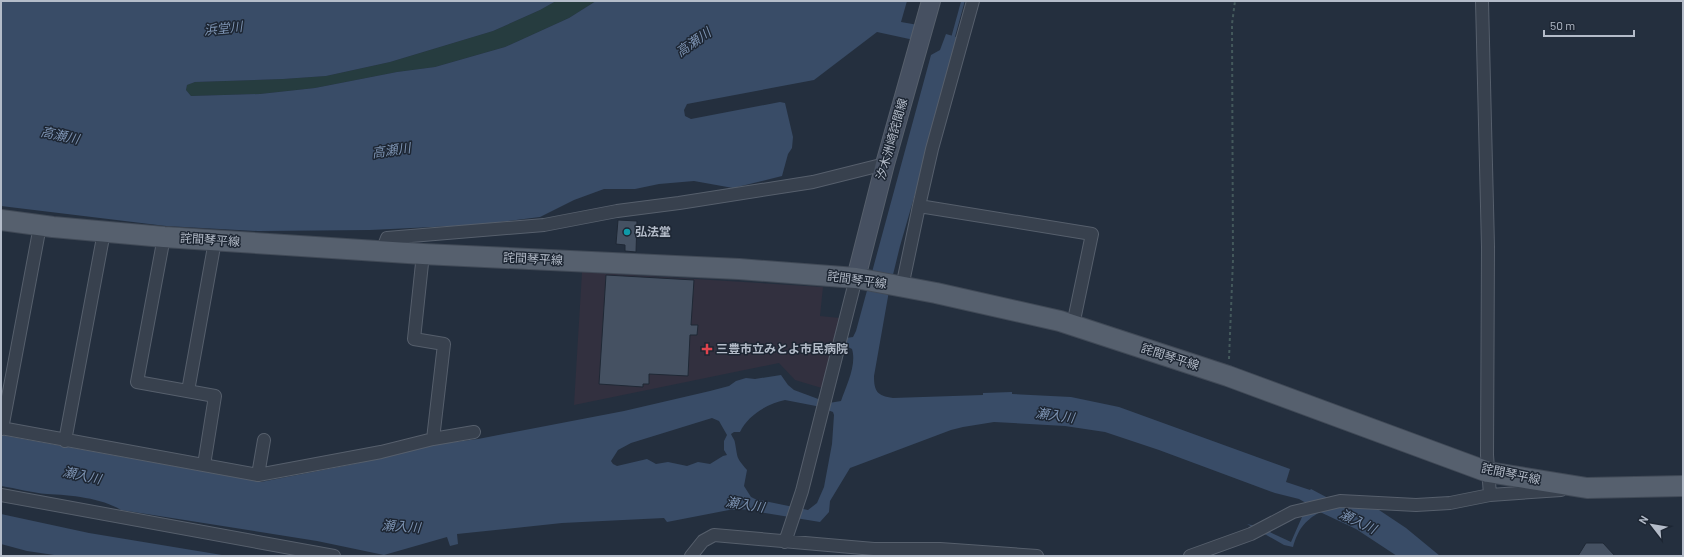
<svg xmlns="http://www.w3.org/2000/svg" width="1684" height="557" font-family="Barlow,'Noto Sans JP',sans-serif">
  <rect width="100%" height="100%" fill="#242f3e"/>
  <path fill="#32303f" d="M582,272L823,287L820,316L840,318L837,327L839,335L825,389L795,380L779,363L574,405Z"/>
  <path fill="#263c3f" d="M556,1H596L569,18L505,47L435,67L397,72L315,88L260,94L191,96L186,90L187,85L195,82L283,79L326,76L390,62L493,31L540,10Z"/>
  <path fill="#394c67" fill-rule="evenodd" d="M1,1H556L540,10L493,31L390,62L326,76L283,79L195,82L187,85L186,90L191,96L260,94L315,88L397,72L435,67L505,47L569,18L596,1H907L901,22L918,25L914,40L877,32L814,80L687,104L684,110L685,116L691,119L780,102L785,103L793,137L792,148L788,154L782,176L733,188L694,181L659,184L635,189H604L574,200L540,217L474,225L370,230L258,231L166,226L1,206Z
    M946,34L960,38L900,246L889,291L874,376C874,391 877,396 893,398L983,395V393L1012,392V394L1071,397L1119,407L1290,469L1286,482L1310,490L1311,489L1345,507L1376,508L1406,528L1440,556H1397L1356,529L1320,512C1304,521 1298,530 1293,547L1284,545L1247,524L1259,527L1291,542L1302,517L1315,508L1299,499L1275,493L1159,450L1105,432L1065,426L994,422L963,427L951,430L850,468L830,501L829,512L820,522L759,512L756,509L729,510L667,522L664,518L562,523L457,534L458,544L450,546L447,537L384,555L317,541L121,510C102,498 70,495 47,494C32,493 16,488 1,486V435L261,482L354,464L439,444L478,439L624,411L710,391L729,386L736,381L746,378L755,379L781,375L788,385L794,390L829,403L841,401C846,386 857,365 852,349L844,345L846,338L853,337L856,331L931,55L940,50ZM785,400L816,406L833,412L834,415L832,444L824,487L817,503L808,510L755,499L751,497L744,486L747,470C736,457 738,459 735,443C735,440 732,437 731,434L734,432H740C748,415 767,404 785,400ZM712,418L719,421L727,435L724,441V450L727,455L723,456L710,464L698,462L687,466L668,462L656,464L647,459L617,466L613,464L611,461L618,450L631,443Z
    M1,514L89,533L228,556H61L27,551L1,544Z"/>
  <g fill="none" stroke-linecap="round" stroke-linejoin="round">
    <path stroke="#394c67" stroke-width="3.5" d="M952,41L963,1"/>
  </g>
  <path fill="#455162" stroke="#1f2835" d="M618,220L637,221L636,252L625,251V245L616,244Z
    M606,275L694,280L691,325H698L697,335H690L688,376L649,374V384H643V387L599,384Z
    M1586,543H1603L1615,556H1578Z"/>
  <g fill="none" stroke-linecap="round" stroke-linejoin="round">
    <g stroke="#565f6c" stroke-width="14">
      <path id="minor" d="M1482,1L1488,247L1487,455L1490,495
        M919,206L932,149L973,1
        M164,237L137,382L215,396L204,465
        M382,251L387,238L544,225L617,211L679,203L813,182L885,164
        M902,287L919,206L1092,234L1073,325
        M188,391L215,241
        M1,428L258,475L381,452L433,439L444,344L414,339L423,254
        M2,429L40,226
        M433,439L474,432
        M65,441L104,232
        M258,475L264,440
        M1,495L334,556
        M785,542L802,491L856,278
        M691,556L703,541L714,535L874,549H940L1037,556
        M1190,556L1251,534L1293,512L1340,501L1416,505L1450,503L1490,495L1561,490"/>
    </g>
    <g stroke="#565f6c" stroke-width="20">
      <path id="secondary" d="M856,278L885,164L931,1"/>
    </g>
    <g stroke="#414a57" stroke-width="22">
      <path id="primary" d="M1,220L53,227L164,237L423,254L739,269L856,278L936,293L1060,321L1228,376L1488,472L1587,488L1683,486"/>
    </g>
    <path stroke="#44595c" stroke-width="2" stroke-dasharray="3 3" stroke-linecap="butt" d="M1229,359L1233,260L1232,24L1235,1"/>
    <use href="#minor" stroke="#38414e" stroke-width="12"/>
    <use href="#secondary" stroke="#465061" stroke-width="18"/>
    <use href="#primary" stroke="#56606e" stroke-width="20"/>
  </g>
  <circle fill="#0f9aa8" stroke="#1d2633" stroke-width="1.5" cx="627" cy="232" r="4"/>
  <path fill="#e0444e" stroke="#1d2633" stroke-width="1.5" d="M705 343h4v4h4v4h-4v4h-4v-4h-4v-4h4z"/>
  <g text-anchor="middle" stroke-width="3" stroke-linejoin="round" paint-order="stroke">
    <g font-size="12" fill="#b4bcc9" stroke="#1d2633">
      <text transform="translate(892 139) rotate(-74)" y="4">汐木洲崎詫間線</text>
      <text transform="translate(210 240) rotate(4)" y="4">詫間琴平線</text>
      <text transform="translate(533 259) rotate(3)" y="4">詫間琴平線</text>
      <text transform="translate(857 280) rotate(8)" y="4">詫間琴平線</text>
      <text transform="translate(1170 357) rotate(18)" y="4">詫間琴平線</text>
      <text transform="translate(1511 474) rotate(12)" y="4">詫間琴平線</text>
    </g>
    <g font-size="12" font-weight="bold" fill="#b4bcc9" stroke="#1d2633" text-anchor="start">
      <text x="635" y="236">弘法堂</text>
      <text x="716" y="353">三豊市立みとよ市民病院</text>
    </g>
    <g font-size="13" font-style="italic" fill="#7c92b1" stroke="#1d2633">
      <text transform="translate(223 28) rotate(-6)" y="5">浜堂川</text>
      <text transform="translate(693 42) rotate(-35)" y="5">高瀬川</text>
      <text transform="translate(60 135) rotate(12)" y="5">高瀬川</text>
      <text transform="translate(391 150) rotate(-8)" y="5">高瀬川</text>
      <text transform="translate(1055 415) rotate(8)" y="5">瀬入川</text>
      <text transform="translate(82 475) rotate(12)" y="5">瀬入川</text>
      <text transform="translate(745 504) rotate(9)" y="5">瀬入川</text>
      <text transform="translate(1358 521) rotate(26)" y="5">瀬入川</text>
      <text transform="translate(401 526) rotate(4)" y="5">瀬入川</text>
    </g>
  </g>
  <rect width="1684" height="557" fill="none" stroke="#b4bcc9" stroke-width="4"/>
  <g transform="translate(1652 525) rotate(301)" stroke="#1d2633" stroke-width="3" paint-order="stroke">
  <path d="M0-3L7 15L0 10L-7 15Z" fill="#b4bcc9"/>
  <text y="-6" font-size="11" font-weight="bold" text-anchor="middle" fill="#b4bcc9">N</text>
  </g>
  <path d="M1544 30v6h90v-6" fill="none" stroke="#b4bcc9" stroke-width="2"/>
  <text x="1550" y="30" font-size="12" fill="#b4bcc9" stroke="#1d2633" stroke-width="3" paint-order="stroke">50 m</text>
</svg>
